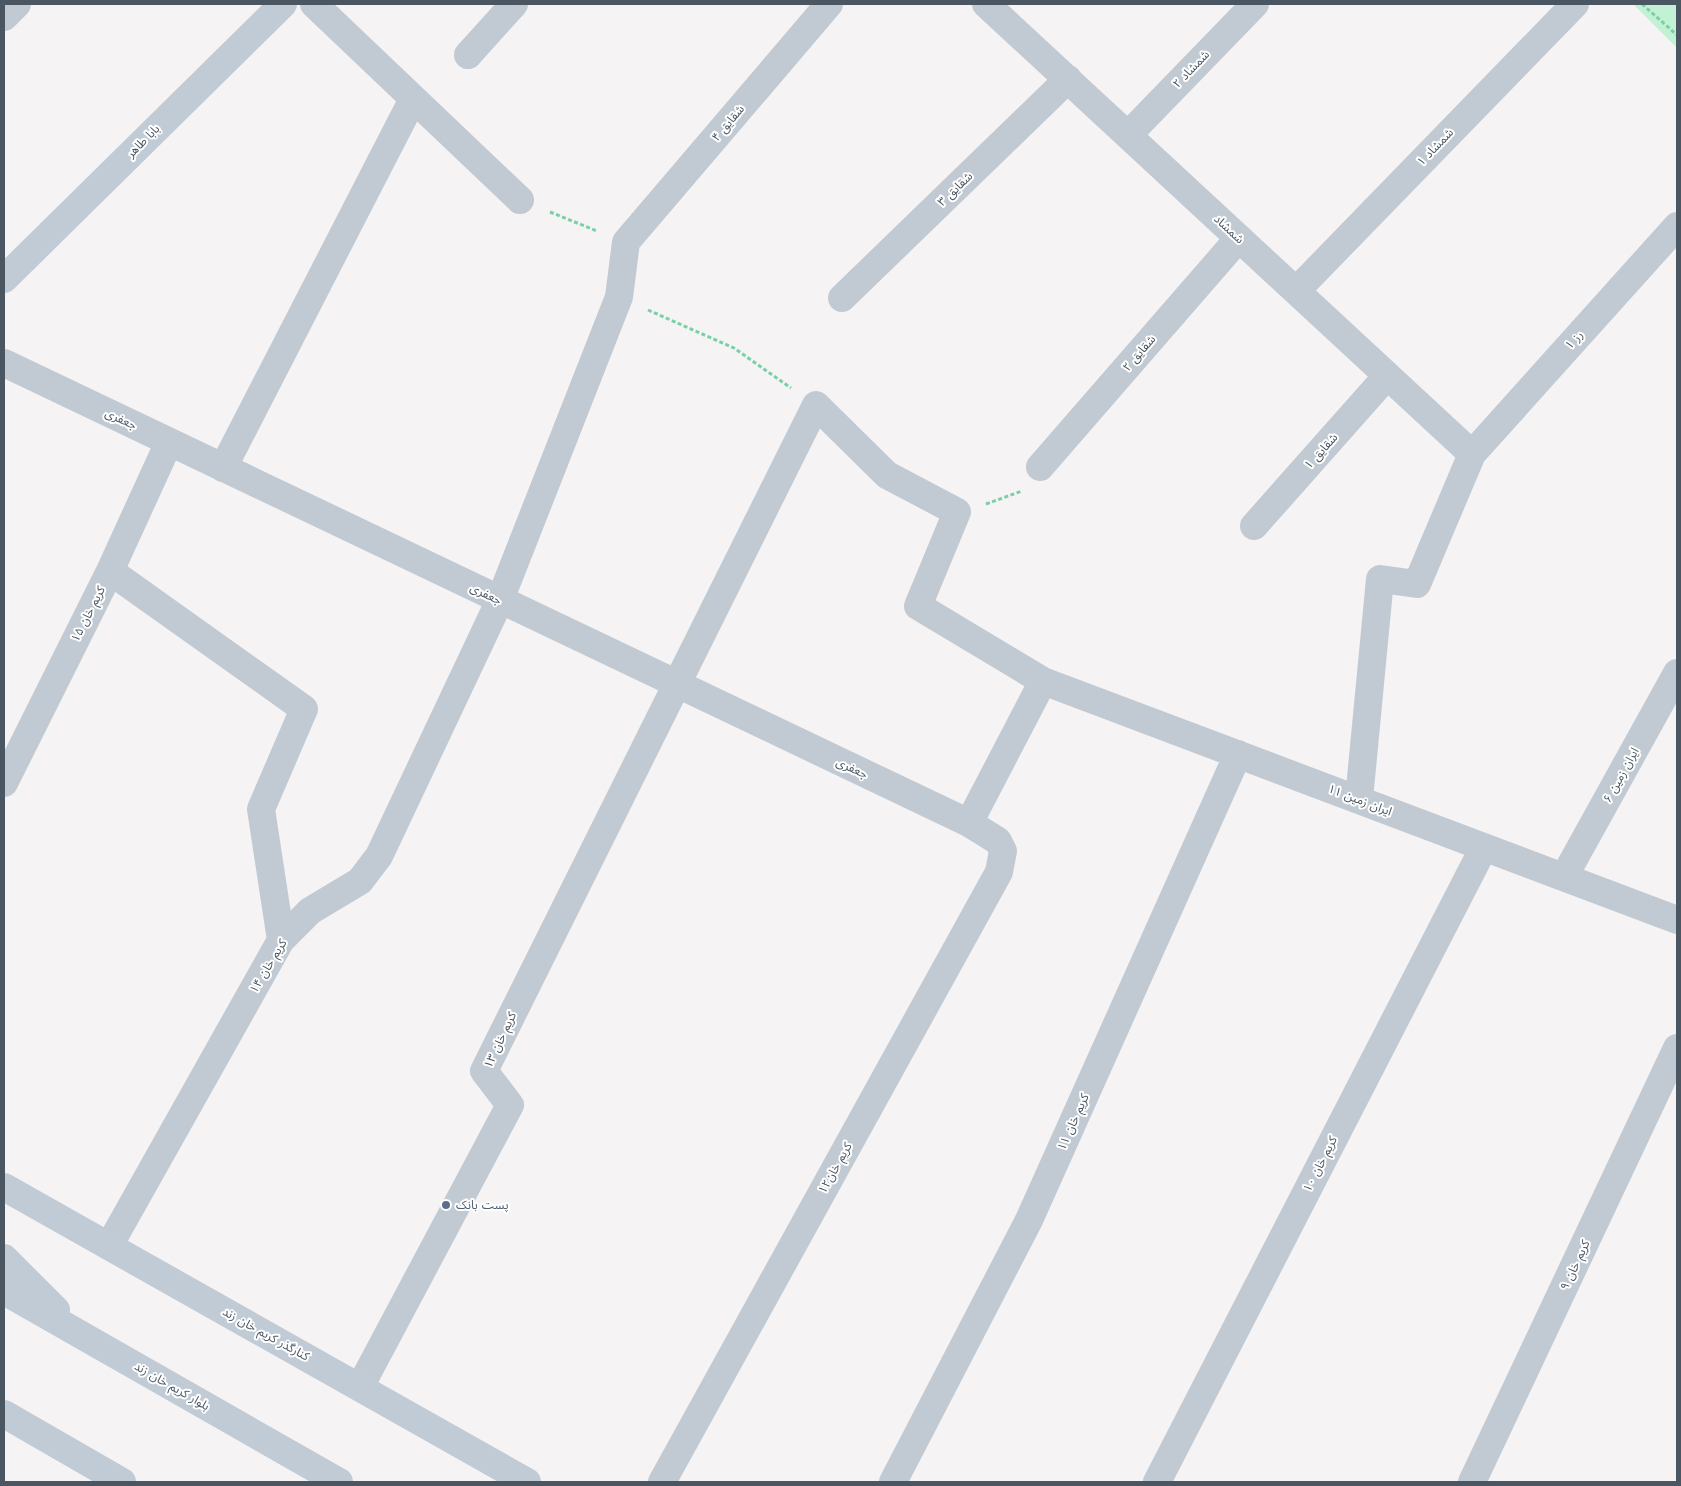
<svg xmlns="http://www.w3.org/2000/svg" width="1681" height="1486" font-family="'Work Sans','Noto Sans Arabic',sans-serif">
  <rect width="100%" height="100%" fill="#f5f3f3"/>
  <path fill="#c3f1d5" d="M1633,4H1677V46L1676,47Z"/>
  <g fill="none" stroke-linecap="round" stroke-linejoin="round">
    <path stroke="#7ad0a6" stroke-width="3" stroke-dasharray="4 2.5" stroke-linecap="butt" d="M1642,4L1677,35
      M550,212L597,231
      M648,310L734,348L791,388
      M986,504L1022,491"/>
    <path stroke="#c1cad2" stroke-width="28" d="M314,4L520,200
      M986,4L1472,454
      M4,17L17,4
      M468,55L514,4
      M1128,135L1255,4
      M1296,291L1575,4
      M842,298L1068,79
      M4,363L969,823L998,841L1003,851L999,872L662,1482
      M1040,467L1239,238
      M223,468L413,99
      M1254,526L1387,376
      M110,571L304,709L261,809L281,940
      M4,783L110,571L169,442
      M1359,799L1380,579L1417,584L1472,454L1677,226
      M969,823L1043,681
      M1564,877L1677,673
      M109,1246L281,940L310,911L360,881L379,856L500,600L619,297L626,242L829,4
      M360,1387L510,1105L484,1071L816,405L887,475L957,512L918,606L1043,681L1677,920
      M893,1482L1029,1220L1238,754
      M1157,1482L1484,847
      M1472,1482L1677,1048"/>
    <path stroke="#c1cbd6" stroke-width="28" d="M4,279L283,4
      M4,1187L527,1482
      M4,1258L56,1310
      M4,1291L339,1482
      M4,1414L122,1482"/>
  </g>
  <circle fill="#5c6f8a" stroke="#fff" stroke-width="2" cx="446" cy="1205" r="5"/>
  <g text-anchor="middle" stroke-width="4" stroke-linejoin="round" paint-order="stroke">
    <g font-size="12" fill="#4a5661" stroke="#fff">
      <text transform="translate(1191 69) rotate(-46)" y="4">شمشاد ۲</text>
      <text transform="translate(728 123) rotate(-50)" y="4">شقایق ۴</text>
      <text transform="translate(143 141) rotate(-45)" y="4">بابا طاهر</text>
      <text transform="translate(1435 147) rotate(-46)" y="4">شمشاد ۱</text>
      <text transform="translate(955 189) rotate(-44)" y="4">شقایق ۳</text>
      <text transform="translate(1229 229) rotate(43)" y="4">شمشاد</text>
      <text transform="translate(1574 340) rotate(-48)" y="4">رز ۱</text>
      <text transform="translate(1139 353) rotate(-49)" y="4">شقایق ۲</text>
      <text transform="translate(121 419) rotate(25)" y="4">جعفری</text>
      <text transform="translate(1321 451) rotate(-48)" y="4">شقایق ۱</text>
      <text transform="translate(486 594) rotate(26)" y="4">جعفری</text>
      <text transform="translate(88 614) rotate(-63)" y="4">کریم خان ۱۵</text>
      <text transform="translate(852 768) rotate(25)" y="4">جعفری</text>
      <text transform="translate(1621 775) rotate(-61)" y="4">ایران زمین ۶</text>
      <text transform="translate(1360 800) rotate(21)" y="4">ایران زمین ۱۱</text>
      <text transform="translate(268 966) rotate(-59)" y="4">کریم خان ۱۴</text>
      <text transform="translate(500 1040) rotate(-65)" y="4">کریم خان ۱۳</text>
      <text transform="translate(1073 1122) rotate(-66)" y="4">کریم خان ۱۱</text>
      <text transform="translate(1320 1164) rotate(-63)" y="4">کریم خان ۱۰</text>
      <text transform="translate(835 1168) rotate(-61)" y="4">کریم خان۱۲</text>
      <text transform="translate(1575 1265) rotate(-65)" y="4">کریم خان ۹</text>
      <text transform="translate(266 1334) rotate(29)" y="4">کنارگذر کریم خان زند</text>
      <text transform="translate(172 1386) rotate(30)" y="4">بلوار کریم خان زند</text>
    </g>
    <g font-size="12" fill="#4e5e75" stroke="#fff" text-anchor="start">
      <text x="456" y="1209">پست بانک</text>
    </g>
  </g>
  <rect width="1681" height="1486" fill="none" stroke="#4a5661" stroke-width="10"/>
</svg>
